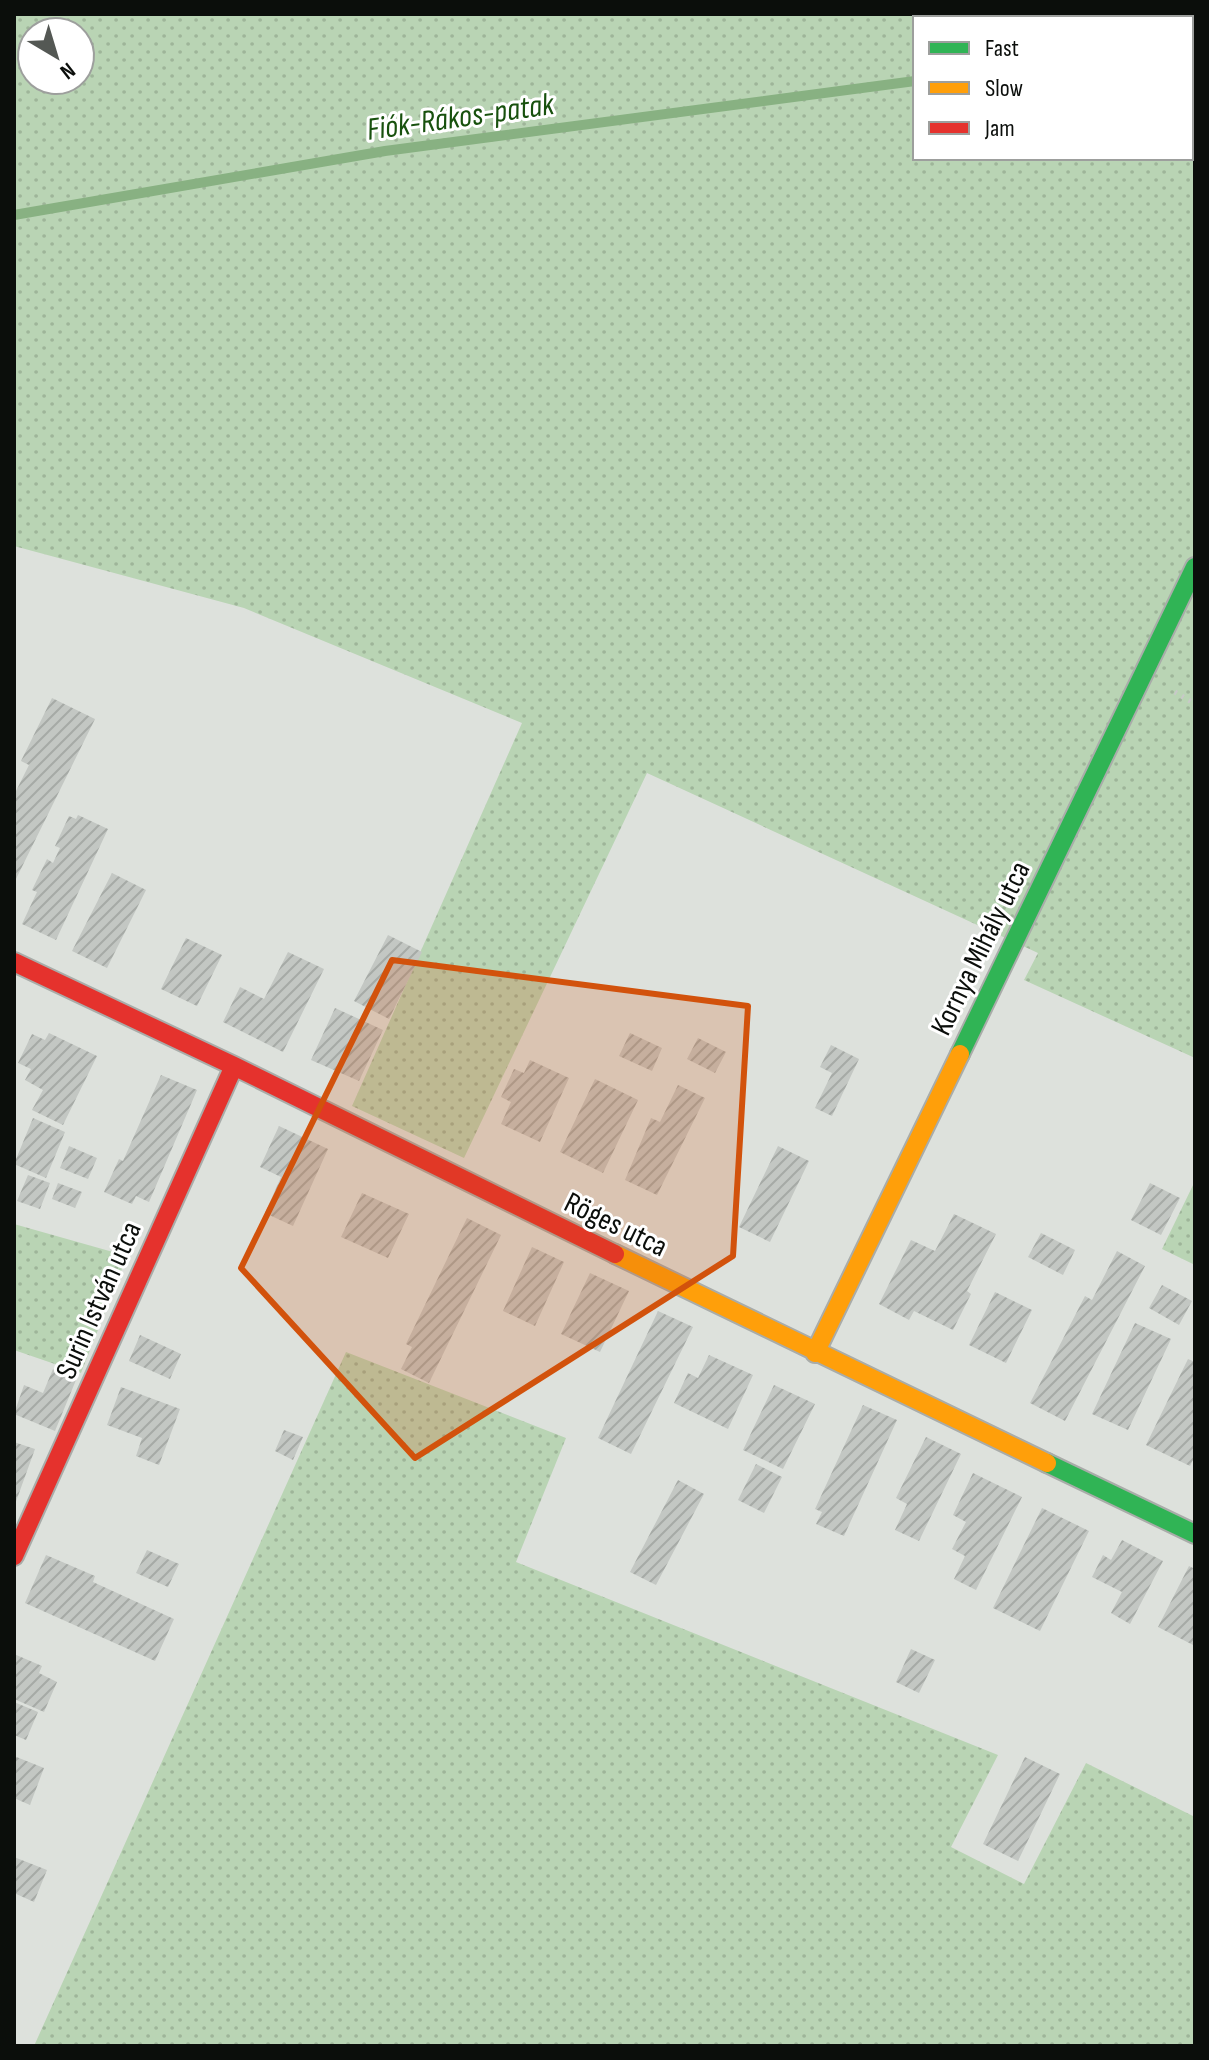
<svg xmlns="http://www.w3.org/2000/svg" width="1209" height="2060" font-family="'Sofia Sans Condensed',sans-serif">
  <defs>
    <pattern id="grass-dots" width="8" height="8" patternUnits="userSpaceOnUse" patternTransform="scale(2)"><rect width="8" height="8" fill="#b9d4b4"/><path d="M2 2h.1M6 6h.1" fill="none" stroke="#9eb599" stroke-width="1.8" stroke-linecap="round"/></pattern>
    <pattern id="building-hatch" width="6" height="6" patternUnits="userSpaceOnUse" patternTransform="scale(2)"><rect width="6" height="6" fill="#c3c7c3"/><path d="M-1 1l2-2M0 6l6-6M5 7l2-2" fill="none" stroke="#a6aaa6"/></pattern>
  </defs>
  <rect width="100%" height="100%" fill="#dde1dc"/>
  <path fill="url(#grass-dots)" fill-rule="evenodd" d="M14,14H1195V1058L1024,980L1038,953L647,773L464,1158L352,1106L522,723L244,608L14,546ZM915,18H1191V158H915ZM32,32H80V80H32Z
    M1195,1181V1265L1162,1249Z
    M14,1224L127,1256L81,1373L14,1350Z
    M346,1352L566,1438L516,1562L998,1755L951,1847L1024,1884L1086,1763L1195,1817V2046H34Z"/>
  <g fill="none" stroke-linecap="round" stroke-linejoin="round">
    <path stroke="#88b182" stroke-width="10" d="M1191,44L1195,43
      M14,215L385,151L915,81"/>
  </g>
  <path fill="url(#building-hatch)" d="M52,698L95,719L14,883V795L29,765L21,761Z
    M78,815L108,829L56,940L22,924L37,892L32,890L47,859L53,863L60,848L55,846L69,816L76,819Z
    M112,873L146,890L107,968L72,951Z
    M388,935L422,952L389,1019L354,1001Z
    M186,938L222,955L197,1006L161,989Z
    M288,952L324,969L283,1052L223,1022L240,987L264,999Z
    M335,1008L383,1030L359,1081L311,1060Z
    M49,1033L97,1056L63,1125L32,1110L43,1090L25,1080L31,1069L18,1063L32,1034L45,1040Z
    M630,1033L662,1048L652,1071L619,1056Z
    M698,1038L726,1052L715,1073L687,1059Z
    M831,1045L859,1059L832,1116L815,1108L832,1073L820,1067Z
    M530,1060L569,1078L540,1142L501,1124L511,1102L501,1097L514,1069L524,1073Z
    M161,1075L197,1090L149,1202L136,1196L132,1204L104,1192L119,1159L123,1161Z
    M595,1079L638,1100L603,1173L560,1152Z
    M678,1085L705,1098L657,1195L625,1180L651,1118L660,1122Z
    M33,1118L65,1132L46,1178L14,1164Z
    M279,1126L328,1149L293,1226L265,1213L281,1177L260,1167Z
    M69,1146L97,1158L88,1179L60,1168Z
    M778,1146L809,1161L770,1242L739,1227Z
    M28,1175L50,1183L40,1209L17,1201Z
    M58,1183L82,1192L75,1208L52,1199Z
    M1150,1183L1180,1198L1161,1235L1131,1220Z
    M362,1193L409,1214L388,1258L341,1237Z
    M954,1214L996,1234L967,1291L971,1294L953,1330L914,1311L909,1320L879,1304L911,1240L935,1251Z
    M467,1218L501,1235L429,1383L401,1369L412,1347L406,1344Z
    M1041,1233L1075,1250L1063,1275L1028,1257Z
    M532,1247L564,1262L535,1326L503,1311Z
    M1117,1251L1145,1266L1065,1421L1030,1403L1085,1296L1092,1300Z
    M590,1273L629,1291L600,1352L561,1334Z
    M1162,1285L1192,1301L1179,1325L1149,1308Z
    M995,1292L1032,1310L1006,1363L969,1345Z
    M658,1311L693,1327L631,1454L598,1438Z
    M1135,1323L1171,1339L1128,1430L1092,1414Z
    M140,1335L181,1354L170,1379L129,1361Z
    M709,1355L753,1375L728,1429L674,1403L688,1373L698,1378Z
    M1188,1359L1195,1362V1456L1190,1466L1146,1445Z
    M53,1369L76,1380L55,1431L14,1414L24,1385L43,1393Z
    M774,1385L815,1404L783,1469L743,1450Z
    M121,1387L180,1409L159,1465L136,1456L142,1438L107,1425Z
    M863,1405L897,1420L844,1536L816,1524L822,1512L815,1509Z
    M284,1430L303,1437L293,1460L275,1451Z
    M926,1437L961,1454L919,1541L895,1530L907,1504L896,1498Z
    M14,1442L35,1449L14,1507Z
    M756,1464L782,1477L764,1513L738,1500Z
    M973,1473L1022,1497L976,1590L954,1579L965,1556L952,1549L966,1522L953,1515Z
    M678,1480L704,1494L656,1585L630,1572Z
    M1042,1508L1089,1531L1040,1631L993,1608Z
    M1122,1540L1163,1561L1130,1624L1111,1613L1122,1592L1092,1577L1103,1555L1111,1560Z
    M147,1550L179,1564L168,1587L136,1573Z
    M46,1555L95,1576L93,1582L174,1619L155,1661L25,1603Z
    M1189,1566L1195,1569V1646L1158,1627Z
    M911,1649L935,1660L919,1693L896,1682Z
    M14,1654L42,1666L39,1673L57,1682L44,1712L14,1699Z
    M14,1702L38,1712L26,1740L14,1735Z
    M14,1756L44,1768L30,1805L14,1798Z
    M1025,1757L1060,1774L1018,1861L983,1844Z
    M14,1857L47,1870L34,1902L14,1893Z"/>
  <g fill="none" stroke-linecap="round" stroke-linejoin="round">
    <g stroke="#a9aca9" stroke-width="22">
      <path id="fast" d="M960,1054L1195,567
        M1047,1463L1195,1534"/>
    </g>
    <g stroke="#a9aca9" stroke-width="22">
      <path id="slow" d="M615,1254L1047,1463
        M815,1353L960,1054"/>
    </g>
    <g stroke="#a9aca9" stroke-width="22">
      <path id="jam" d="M14,962L234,1066L615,1254
        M14,1556L234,1066"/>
    </g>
    <path stroke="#c8c9c8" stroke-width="5" stroke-dasharray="2 6" stroke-linecap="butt" d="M1175,692L1195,704"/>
    <use href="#fast" stroke="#30b455" stroke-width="18"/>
    <use href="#slow" stroke="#ff9f0a" stroke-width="18"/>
    <use href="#jam" stroke="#e5322d" stroke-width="18"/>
  </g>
  <path fill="#d2520c" fill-opacity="0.2" stroke="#d2520c" stroke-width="6" stroke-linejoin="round" d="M392,960L748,1006L733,1256L415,1458L241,1268Z"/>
  <g text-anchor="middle" stroke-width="6" stroke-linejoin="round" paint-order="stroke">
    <g font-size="30" fill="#0b0e0b" stroke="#fff">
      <text transform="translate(980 948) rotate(-64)" y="10">Kornya Mihály utca</text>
      <text transform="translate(616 1224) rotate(26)" y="10">Röges utca</text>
      <text transform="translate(98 1300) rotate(-66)" y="10">Surin István utca</text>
    </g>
    <g font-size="32" font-style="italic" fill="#18510e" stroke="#fff">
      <text transform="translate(460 116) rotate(-8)" y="11">Fiók-Rákos-patak</text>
    </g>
  </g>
  <rect width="1209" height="2060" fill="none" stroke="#0b0e0b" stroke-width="32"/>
  <rect x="913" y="16" width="280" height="144" fill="#ffffff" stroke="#9d9f9d" stroke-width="2"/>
  <rect x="929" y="42" width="40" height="12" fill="#30b455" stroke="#9d9f9d" stroke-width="2"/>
  <text x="985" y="56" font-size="24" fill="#0b0e0b">Fast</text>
  <rect x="929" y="82" width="40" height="12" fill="#ff9f0a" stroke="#9d9f9d" stroke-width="2"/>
  <text x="985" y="96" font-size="24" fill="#0b0e0b">Slow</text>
  <rect x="929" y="122" width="40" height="12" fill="#e5322d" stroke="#9d9f9d" stroke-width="2"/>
  <text x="985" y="136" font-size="24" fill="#0b0e0b">Jam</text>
  <g transform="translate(56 56) rotate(142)"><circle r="38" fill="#ffffff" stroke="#9d9f9d" stroke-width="2"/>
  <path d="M0-6L14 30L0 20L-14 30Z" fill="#545854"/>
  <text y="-12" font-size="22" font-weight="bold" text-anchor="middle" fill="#0b0e0b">N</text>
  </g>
</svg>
